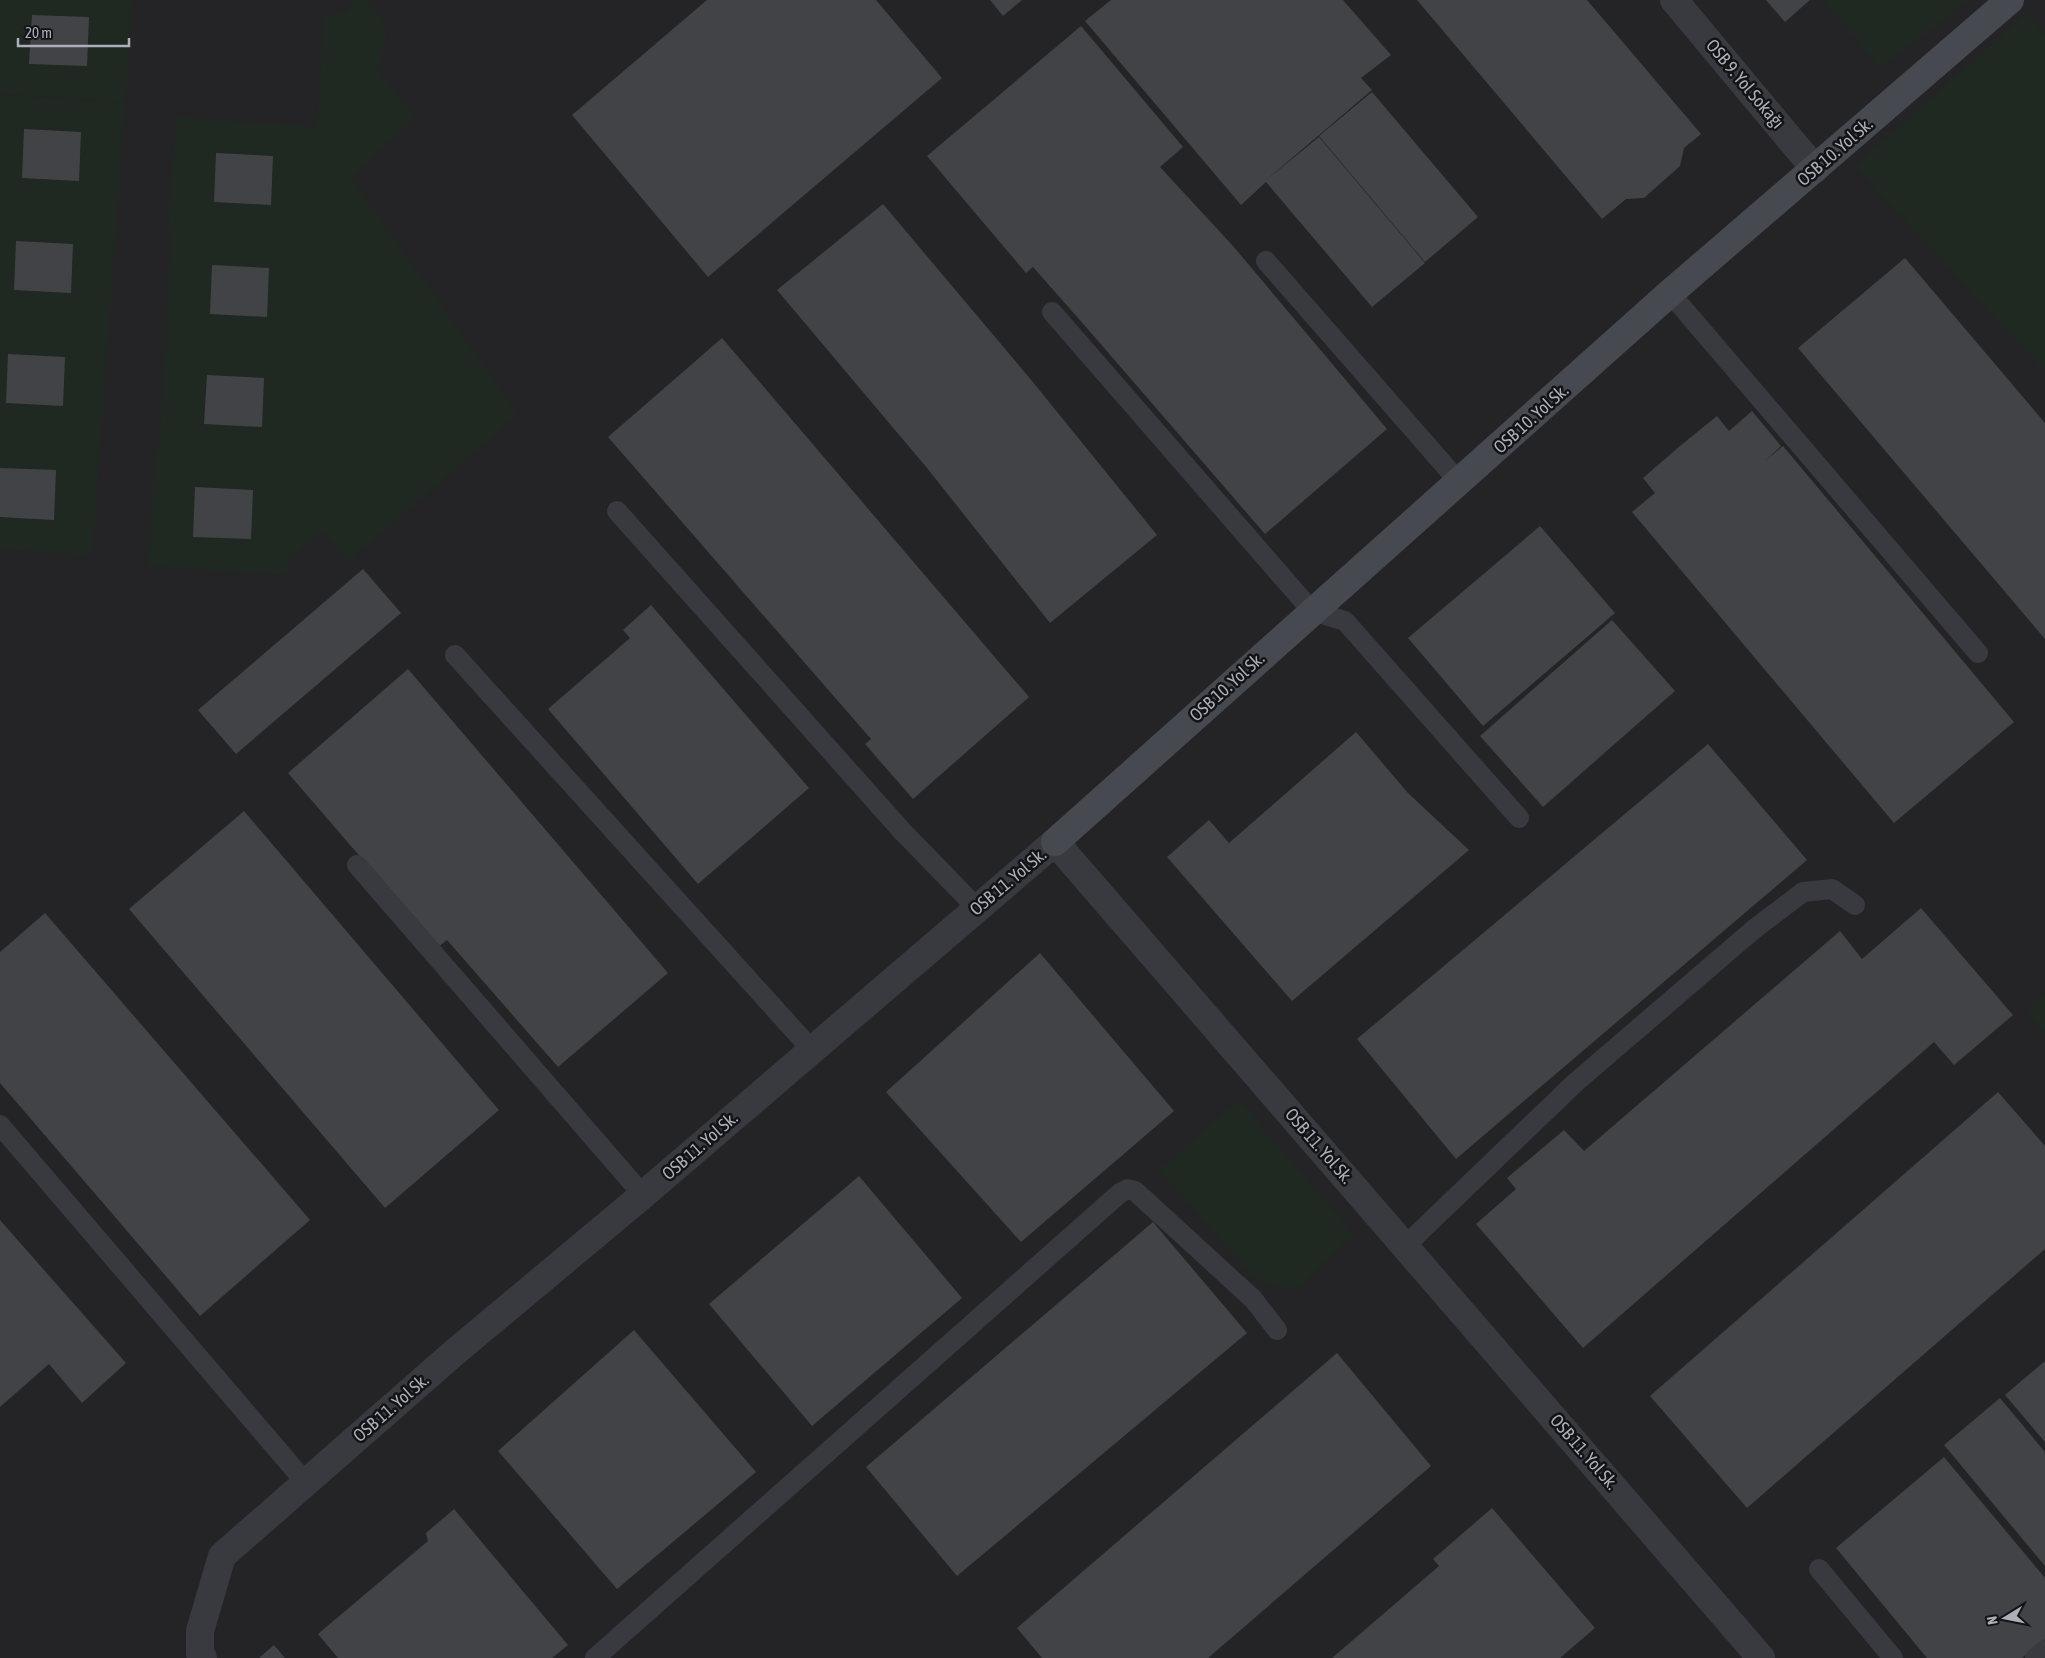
<svg xmlns="http://www.w3.org/2000/svg" width="2045" height="1658" font-family="'Asap Condensed',sans-serif">
  <rect width="100%" height="100%" fill="#18181a"/>
  <path fill="#242427" d="M0,0H2045V1658H0Z"/>
  <path fill="#202921" d="M0,0H132L125,102L0,93Z
    M352,0H371L369,4L388,27L378,70L415,118L351,178L518,414L348,562L324,531L291,556L293,518L289,575L148,566L156,452H159L172,231H168L176,117L317,127L324,16L347,13Z
    M1822,0H1968L1881,68Z
    M2027,13L2045,35V372L1855,166Z
    M0,95L125,103L92,555L0,549Z
    M2045,995V1032L2025,1009Z
    M1239,1100L1353,1234L1299,1287H1276L1252,1276L1159,1170Z"/>
  <path fill="#424347" d="M707,0H876L942,78L708,277L572,115Z
    M990,0H1022L1003,16Z
    M1111,0H1343L1391,55L1361,78L1372,90L1265,181L1319,137L1425,263L1372,307L1266,182L1241,205L1085,21Z
    M1417,0H1587L1701,134L1684,148L1680,166L1644,198L1626,199L1602,219Z
    M1766,0H1810L1785,22Z
    M32,15L89,17L87,66L29,64Z
    M1081,26L1183,147L1160,167L1233,246L1387,429L1265,534L1086,327L1033,267L1026,273L927,156Z
    M1372,92L1478,217L1425,262L1319,136Z
    M24,129L81,132L79,181L22,178Z
    M216,153L273,156L271,205L214,202Z
    M883,204L1032,381L1157,535L1050,623L927,468L777,290Z
    M16,241L73,244L71,293L14,290Z
    M1905,258L2045,423V639L1798,348Z
    M212,265L269,268L267,317L210,314Z
    M722,338L1029,697L913,799L865,744L871,739L608,437Z
    M8,354L65,357L63,406L6,403Z
    M207,375L264,378L262,427L204,424Z
    M1752,411L1781,446L1766,460L1783,446L2014,722L1894,823L1632,512L1655,493L1643,478L1680,446L1717,416L1729,431Z
    M0,468L56,470L54,520L0,517Z
    M195,487L253,490L251,539L193,537Z
    M1540,526L1615,613L1483,726L1408,638Z
    M363,569L401,613L236,754L198,710Z
    M651,605L809,788L698,884L548,709L630,638L623,630Z
    M1612,620L1675,691L1543,807L1480,736Z
    M408,669L668,973L558,1067L447,940L438,947L288,773Z
    M1356,732L1408,793L1469,850L1292,1001L1167,857L1209,820L1229,843Z
    M1708,744L1807,860L1456,1159L1357,1039Z
    M244,811L499,1110L385,1208L129,909Z
    M1921,908L2013,1015L1954,1065L1934,1042L1583,1348L1476,1224L1516,1189L1507,1178L1564,1130L1584,1151L1840,931L1862,959Z
    M45,913L310,1220L200,1316L0,1083V952Z
    M1040,953L1174,1111L1021,1242L886,1092Z
    M1998,1092L2045,1146V1249L1747,1508L1650,1396Z
    M859,1176L962,1298L812,1426L709,1304Z
    M0,1220L126,1363L82,1403L49,1364L0,1407Z
    M1153,1222L1247,1333L957,1576L866,1467Z
    M634,1330L756,1472L617,1589L498,1451Z
    M1337,1353L1431,1466L1208,1658H1042L1017,1628Z
    M2045,1361V1442L2005,1395Z
    M2000,1398L2045,1452V1566L1944,1445Z
    M1944,1457L2045,1578V1639L2022,1658H1927L1836,1548Z
    M1492,1508L1595,1628L1560,1658H1332L1439,1566L1433,1559Z
    M454,1509L568,1645L552,1658H338L318,1634L428,1541L426,1533Z
    M274,1645L285,1658H259Z"/>
  <g fill="none" stroke-linecap="round" stroke-linejoin="round">
    <path stroke="#393a40" stroke-width="20" d="M1266,261L1460,483
      M1670,293L1978,653
      M1052,312L1312,611L1345,621L1519,818
      M617,511L902,831L977,908
      M455,655L812,1050
      M357,865L643,1195
      M0,1125L306,1483
      M1405,1246L1576,1082L1753,930L1803,892L1832,889L1855,905
      M1819,1569L1893,1658
      M595,1658L1120,1193L1128,1189L1135,1191L1253,1299L1277,1330
      M2035,1658L2045,1650"/>
    <path stroke="#393a40" stroke-width="28" d="M1674,0L1815,169
      M203,1658L200,1654V1631L222,1556L455,1352L643,1195L1055,842L1761,1658"/>
    <path stroke="#474950" stroke-width="28" d="M1055,842L1670,293L2010,0"/>
  </g>
  <g text-anchor="middle" stroke-width="5" stroke-linejoin="round" paint-order="stroke">
    <g font-size="18" fill="#aaafba" stroke="#131315">
      <text transform="translate(1745 84) rotate(50)" y="6">OSB 9. Yol Sokağı</text>
      <text transform="translate(1835 152) rotate(-41)" y="6">OSB 10. Yol Sk.</text>
      <text transform="translate(1531 419) rotate(-42)" y="6">OSB 10. Yol Sk.</text>
      <text transform="translate(1227 687) rotate(-42)" y="6">OSB 10. Yol Sk.</text>
      <text transform="translate(1008 882) rotate(-40)" y="6">OSB 11. Yol Sk.</text>
      <text transform="translate(700 1146) rotate(-41)" y="6">OSB 11. Yol Sk.</text>
      <text transform="translate(1319 1146) rotate(49)" y="6">OSB 11. Yol Sk.</text>
      <text transform="translate(391 1408) rotate(-41)" y="6">OSB 11. Yol Sk.</text>
      <text transform="translate(1584 1452) rotate(49)" y="6">OSB 11. Yol Sk.</text>
    </g>
  </g>
  <g transform="translate(2005 1618) rotate(260)" stroke="#131315" stroke-width="4" paint-order="stroke">
  <path d="M0-4L9 19L0 12L-9 19Z" fill="#aaafba"/>
  <text y="-8" font-size="14" font-weight="bold" text-anchor="middle" fill="#aaafba">N</text>
  </g>
  <path d="M18 38v8h111v-8" fill="none" stroke="#aaafba" stroke-width="2.5"/>
  <text x="25" y="38" font-size="15" fill="#aaafba" stroke="#131315" stroke-width="4" paint-order="stroke">20 m</text>
</svg>
